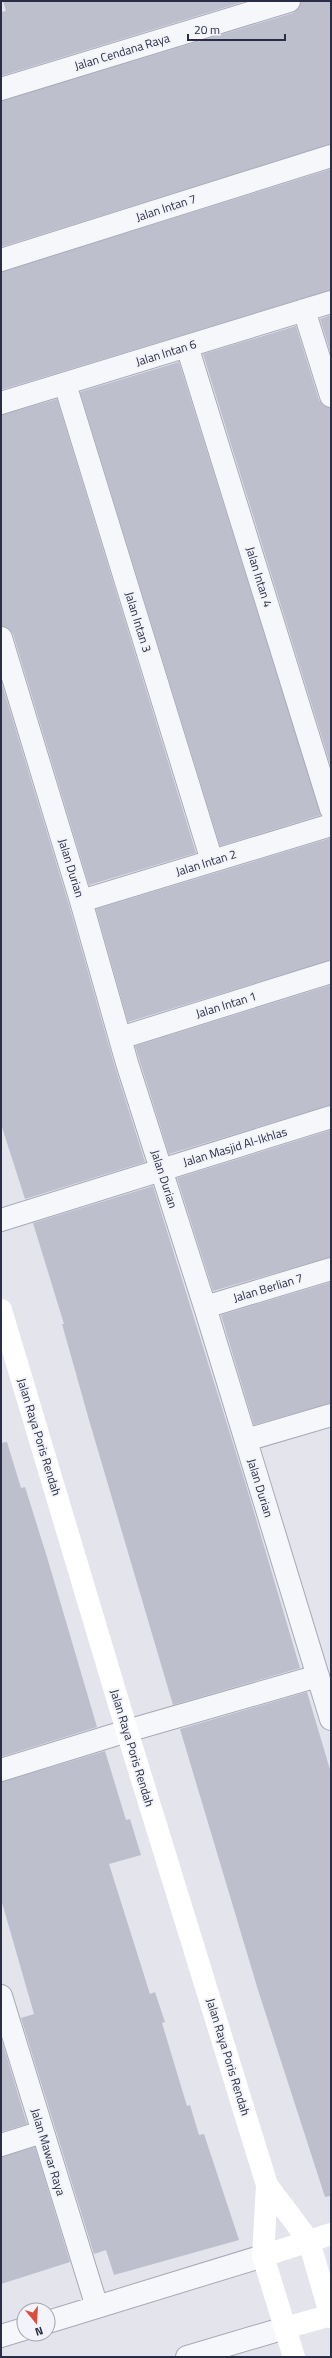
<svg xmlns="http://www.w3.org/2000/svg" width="332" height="2358" font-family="'Titillium Web',sans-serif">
  <rect width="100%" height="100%" fill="#e3e4ec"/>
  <path fill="#bdbfcc" d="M3,1H246L1,76V12L6,11Z
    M301,1H331V144L1,247V101L293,13L298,9Z
    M331,169V290L1,390V272Z
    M331,315V354L320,319Z
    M296,326L319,400L323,405L331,408V767L203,354Z
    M179,362L321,815L220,846L80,392Z
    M57,399L196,853L89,885L13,634L9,629L1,626V415Z
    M1,681L69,905L115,1067L145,1162L25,1199L1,1124Z
    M331,838V960L128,1022L96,909Z
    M331,985V1105L169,1154L135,1046Z
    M331,1130V1257L213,1291L177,1178Z
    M153,1186L246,1485L300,1668L173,1705L89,1420L62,1324H64L33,1223Z
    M331,1282V1403L254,1425L221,1315Z
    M7,1442L21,1488L25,1487L47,1557L97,1727L1,1757V1443Z
    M307,1692L331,1773V2196L325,2197L258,1990L180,1729Z
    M105,1751L126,1820L130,1819L141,1855L109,1864L150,1994L155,1992L165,2022L162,2023L187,2106L190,2105L199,2135L204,2134L239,2240L114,2275L106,2250L94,2254L21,2018L34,2014L1,1899V1782Z
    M1,2038L27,2124L1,2132Z
    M35,2147L70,2262L1,2284V2157Z"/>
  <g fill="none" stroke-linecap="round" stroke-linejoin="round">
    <g stroke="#a7a9b7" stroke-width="24">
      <path id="street" d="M1,89L289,1
        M1,260L331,156
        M304,310L331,396
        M187,346L331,809
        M65,384L212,861
        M1,403L331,302
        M1,638L81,901L127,1063L205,1307L331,1719
        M81,901L331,825
        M120,1038L331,972
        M1,1220L331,1117
        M205,1307L331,1269
        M246,1440L331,1415
        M1,1770L127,1731L318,1676
        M1,1996L97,2307
        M1,2145L42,2132
        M48,2322L263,2256
        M1,2336L24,2329
        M187,2357L285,2328"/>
    </g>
    <use href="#street" stroke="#f6f7fa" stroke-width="22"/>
    <path stroke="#fff" stroke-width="22" d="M1,1310L127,1731L267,2185L309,2241L331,2317
      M267,2185L263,2256L294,2357
      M263,2256L331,2234
      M285,2328L331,2315"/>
  </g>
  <g text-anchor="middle" stroke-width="4" stroke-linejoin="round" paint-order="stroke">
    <g font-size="12" fill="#292d46" stroke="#f3f4f9">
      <text transform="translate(122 52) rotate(-17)" y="4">Jalan Cendana Raya</text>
      <text transform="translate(166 208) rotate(-18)" y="4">Jalan Intan 7</text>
      <text transform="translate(166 353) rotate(-17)" y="4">Jalan Intan 6</text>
      <text transform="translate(259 577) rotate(73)" y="4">Jalan Intan 4</text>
      <text transform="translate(138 622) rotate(73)" y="4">Jalan Intan 3</text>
      <text transform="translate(206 863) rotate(-17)" y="4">Jalan Intan 2</text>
      <text transform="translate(71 868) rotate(73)" y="4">Jalan Durian</text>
      <text transform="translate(226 1005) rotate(-17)" y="4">Jalan Intan 1</text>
      <text transform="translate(235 1147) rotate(-17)" y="4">Jalan Masjid Al-Ikhlas</text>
      <text transform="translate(164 1179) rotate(72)" y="4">Jalan Durian</text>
      <text transform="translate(268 1288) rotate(-17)" y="4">Jalan Berlian 7</text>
      <text transform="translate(39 1437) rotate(73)" y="4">Jalan Raya Poris Rendah</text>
      <text transform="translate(260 1488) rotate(73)" y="4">Jalan Durian</text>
      <text transform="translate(132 1748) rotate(73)" y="4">Jalan Raya Poris Rendah</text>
      <text transform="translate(228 2057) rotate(73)" y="4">Jalan Raya Poris Rendah</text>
      <text transform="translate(48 2152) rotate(73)" y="4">Jalan Mawar Raya</text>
    </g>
  </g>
  <rect width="332" height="2358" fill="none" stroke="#292d46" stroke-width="4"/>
  <g transform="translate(36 2322) rotate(162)"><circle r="19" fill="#f3f4f9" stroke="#a2a4b1"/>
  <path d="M0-3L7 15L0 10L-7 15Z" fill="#da4d3f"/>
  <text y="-6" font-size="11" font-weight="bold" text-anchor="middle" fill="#292d46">N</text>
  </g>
  <path d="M188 34v6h97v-6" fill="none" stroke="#292d46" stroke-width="2"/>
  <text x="194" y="34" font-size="12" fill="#292d46" stroke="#f3f4f9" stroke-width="3" paint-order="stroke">20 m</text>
</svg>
